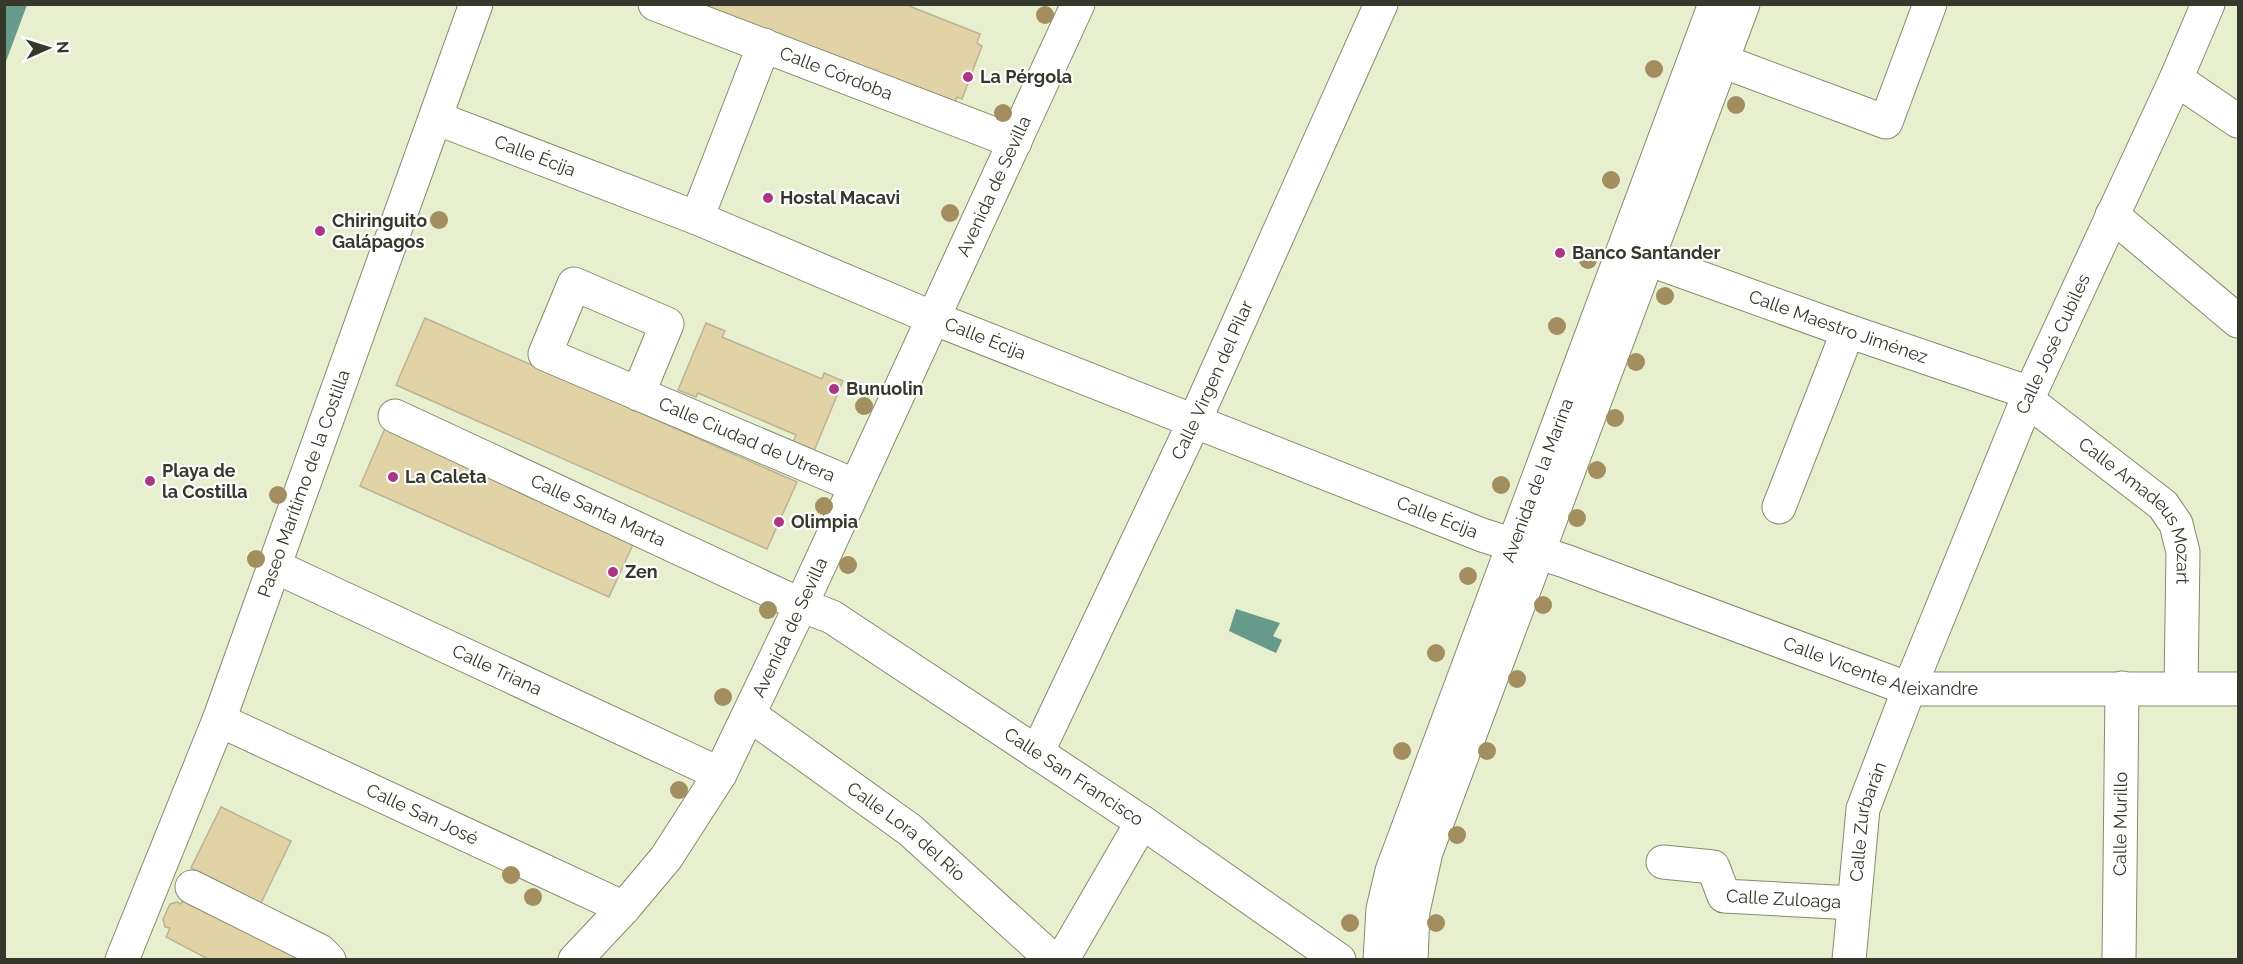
<svg xmlns="http://www.w3.org/2000/svg" width="2243" height="964" font-family="Raleway,sans-serif">
  <rect width="100%" height="100%" fill="#e7efcf"/>
  <path fill="#669a8a" d="M5,4L27,5L5,64L4,5Z
    M1236,609L1280,623L1273,636L1282,640L1276,653L1229,631Z"/>
  <path fill="#e2d3a7" stroke="#bdb395" stroke-width="1.5" d="M688,4H904L980,34L977,43L982,46L962,99L957,97L953,109Z
    M425,318L797,482L767,549L396,385Z
    M706,323L725,331L722,337L822,379L824,373L843,381L814,451L793,442L796,435L698,393L696,397L678,390Z
    M386,426L636,538L609,597L360,486Z
    M221,807L291,841L261,903L191,868Z
    M186,895L315,960H210L166,937L170,928L165,927L163,919L170,904L177,902L181,904Z"/>
  <g fill="none" stroke-linecap="round" stroke-linejoin="round">
    <g stroke="#848c6e" stroke-width="35">
      <g id="minor">
        <path id="s1" d="M655,4L1015,142"/>
        <path d="M1722,61L1886,122L1930,4"/>
        <path d="M2176,79L2238,121"/>
        <path id="s2" d="M436,118L697,218L933,318L1482,535L1565,561L1909,689H2238"/>
        <path d="M2112,215L2238,321"/>
        <path d="M697,218L764,45"/>
        <path id="s3" d="M1648,259L1848,331L2030,393"/>
        <path id="s4" d="M638,394L667,324L574,284L545,354L856,486"/>
        <path id="s5" d="M2027,400L2163,505L2176,524L2183,552L2181,688"/>
        <path id="s6" d="M395,416L801,605L832,617L1142,822L1339,960"/>
        <path d="M1779,507L1848,331"/>
        <path id="s7" d="M274,566L720,774"/>
        <path id="s8" d="M750,715L910,830L1053,960"/>
        <path id="s9" d="M219,720L624,908"/>
        <path id="s10" d="M1037,753L1195,420L1381,4"/>
        <path id="s11" d="M1663,862L1713,867L1724,896L1854,903"/>
        <path d="M192,887L320,951L329,960"/>
        <path id="s12" d="M122,960L219,720L476,4"/>
        <path id="s13" d="M575,960L624,908L666,858L720,774L801,605L1078,4"/>
        <path d="M1062,960L1142,822"/>
        <path id="s14" d="M1380,960L1383,909L1392,871L1715,4"/>
        <path d="M1411,960L1413,911L1426,852L1743,4"/>
        <path id="s15" d="M1849,960L1863,809L1909,689L2027,400L2176,79L2208,4"/>
        <path id="s16" d="M2119,960L2122,688"/>
      </g>
    </g>
    <use href="#minor" stroke="#fff" stroke-width="33"/>
  </g>
  <g fill="#a38e5f">
    <circle cx="1045" cy="15" r="9"/>
    <circle cx="1654" cy="69" r="9"/>
    <circle cx="1736" cy="105" r="9"/>
    <circle cx="1003" cy="113" r="9"/>
    <circle cx="1611" cy="180" r="9"/>
    <circle cx="950" cy="213" r="9"/>
    <circle cx="439" cy="220" r="9"/>
    <circle cx="1588" cy="260" r="9"/>
    <circle cx="1665" cy="296" r="9"/>
    <circle cx="1557" cy="326" r="9"/>
    <circle cx="1636" cy="362" r="9"/>
    <circle cx="864" cy="406" r="9"/>
    <circle cx="1615" cy="418" r="9"/>
    <circle cx="1597" cy="470" r="9"/>
    <circle cx="1501" cy="485" r="9"/>
    <circle cx="278" cy="495" r="9"/>
    <circle cx="824" cy="506" r="9"/>
    <circle cx="1577" cy="518" r="9"/>
    <circle cx="256" cy="559" r="9"/>
    <circle cx="848" cy="565" r="9"/>
    <circle cx="1468" cy="576" r="9"/>
    <circle cx="1543" cy="605" r="9"/>
    <circle cx="768" cy="610" r="9"/>
    <circle cx="1436" cy="653" r="9"/>
    <circle cx="1517" cy="679" r="9"/>
    <circle cx="723" cy="697" r="9"/>
    <circle cx="1402" cy="751" r="9"/>
    <circle cx="1487" cy="751" r="9"/>
    <circle cx="679" cy="790" r="9"/>
    <circle cx="1457" cy="835" r="9"/>
    <circle cx="511" cy="875" r="9"/>
    <circle cx="533" cy="897" r="9"/>
    <circle cx="1350" cy="923" r="9"/>
    <circle cx="1436" cy="923" r="9"/>
  </g>
  <g fill="#af3486" stroke="#fff" stroke-width="2">
    <circle cx="968" cy="77" r="6"/>
    <circle cx="768" cy="198" r="6"/>
    <circle cx="320" cy="231" r="6"/>
    <circle cx="1560" cy="253" r="6"/>
    <circle cx="834" cy="389" r="6"/>
    <circle cx="393" cy="477" r="6"/>
    <circle cx="150" cy="481" r="6"/>
    <circle cx="779" cy="522" r="6"/>
    <circle cx="613" cy="572" r="6"/>
  </g>
  <g text-anchor="middle" stroke-width="4.5" stroke-linejoin="round" paint-order="stroke">
    <g font-size="18" fill="#35382b" stroke="#fff">
      <text dy="6" stroke="none"><textPath href="#s1" startOffset="194">Calle Córdoba</textPath></text>
      <text dy="6" stroke="none"><textPath href="#s2" startOffset="106">Calle Écija</textPath></text>
      <text dy="6" stroke="none"><textPath href="#s13" startOffset="885">Avenida de Sevilla</textPath></text>
      <text dy="6" stroke="none"><textPath href="#s3" startOffset="202">Calle Maestro Jiménez</textPath></text>
      <text dy="6" stroke="none"><textPath href="#s2" startOffset="592">Calle Écija</textPath></text>
      <text dy="6" stroke="none"><textPath href="#s15" startOffset="654">Calle José Cubiles</textPath></text>
      <text dy="6" stroke="none"><textPath href="#s10" startOffset="412">Calle Virgen del Pilar</textPath></text>
      <text dy="6" stroke="none"><textPath href="#s4" startOffset="472">Calle Ciudad de Utrera</textPath></text>
      <text dy="6" stroke="none"><textPath href="#s14" startOffset="507">Avenida de la Marina</textPath></text>
      <text dy="6" stroke="none"><textPath href="#s12" startOffset="510">Paseo Marítimo de la Costilla</textPath></text>
      <text dy="6" stroke="none"><textPath href="#s6" startOffset="224">Calle Santa Marta</textPath></text>
      <text dy="6" stroke="none"><textPath href="#s5" startOffset="162">Calle Amadeus Mozart</textPath></text>
      <text dy="6" stroke="none"><textPath href="#s2" startOffset="1078">Calle Écija</textPath></text>
      <text dy="6" stroke="none"><textPath href="#s13" startOffset="399">Avenida de Sevilla</textPath></text>
      <text dy="6" stroke="none"><textPath href="#s2" startOffset="1548">Calle Vicente Aleixandre</textPath></text>
      <text dy="6" stroke="none"><textPath href="#s7" startOffset="246">Calle Triana</textPath></text>
      <text dy="6" stroke="none"><textPath href="#s6" startOffset="771">Calle San Francisco</textPath></text>
      <text dy="6" stroke="none"><textPath href="#s9" startOffset="224">Calle San José</textPath></text>
      <text dy="6" stroke="none"><textPath href="#s15" startOffset="140">Calle Zurbarán</textPath></text>
      <text dy="6" stroke="none"><textPath href="#s16" startOffset="136">Calle Murillo</textPath></text>
      <text dy="6" stroke="none"><textPath href="#s8" startOffset="195">Calle Lora del Río</textPath></text>
      <text dy="6" stroke="none"><textPath href="#s11" startOffset="141">Calle Zuloaga</textPath></text>
    </g>
    <g font-size="18" font-weight="bold" fill="#35382b" stroke="#fff" text-anchor="start">
      <text x="980" y="83">La Pérgola</text>
      <text x="780" y="204">Hostal Macavi</text>
      <text x="332" y="227">Chiringuito<tspan x="332" dy="21">Galápagos</tspan></text>
      <text x="1572" y="259">Banco Santander</text>
      <text x="846" y="395">Bunuolin</text>
      <text x="162" y="477">Playa de<tspan x="162" dy="21">la Costilla</tspan></text>
      <text x="405" y="483">La Caleta</text>
      <text x="791" y="528">Olimpia</text>
      <text x="625" y="578">Zen</text>
    </g>
  </g>
  <rect width="2243" height="964" fill="none" stroke="#35382b" stroke-width="12"/>
  <g transform="translate(48 48) rotate(87)" stroke="#ffffff" stroke-width="4.5" paint-order="stroke">
  <path d="M0-4.5L10 22L0 15L-10 22Z" fill="#35382b"/>
  <text y="-9" font-size="16" font-weight="bold" text-anchor="middle" fill="#35382b">N</text>
  </g>
</svg>
